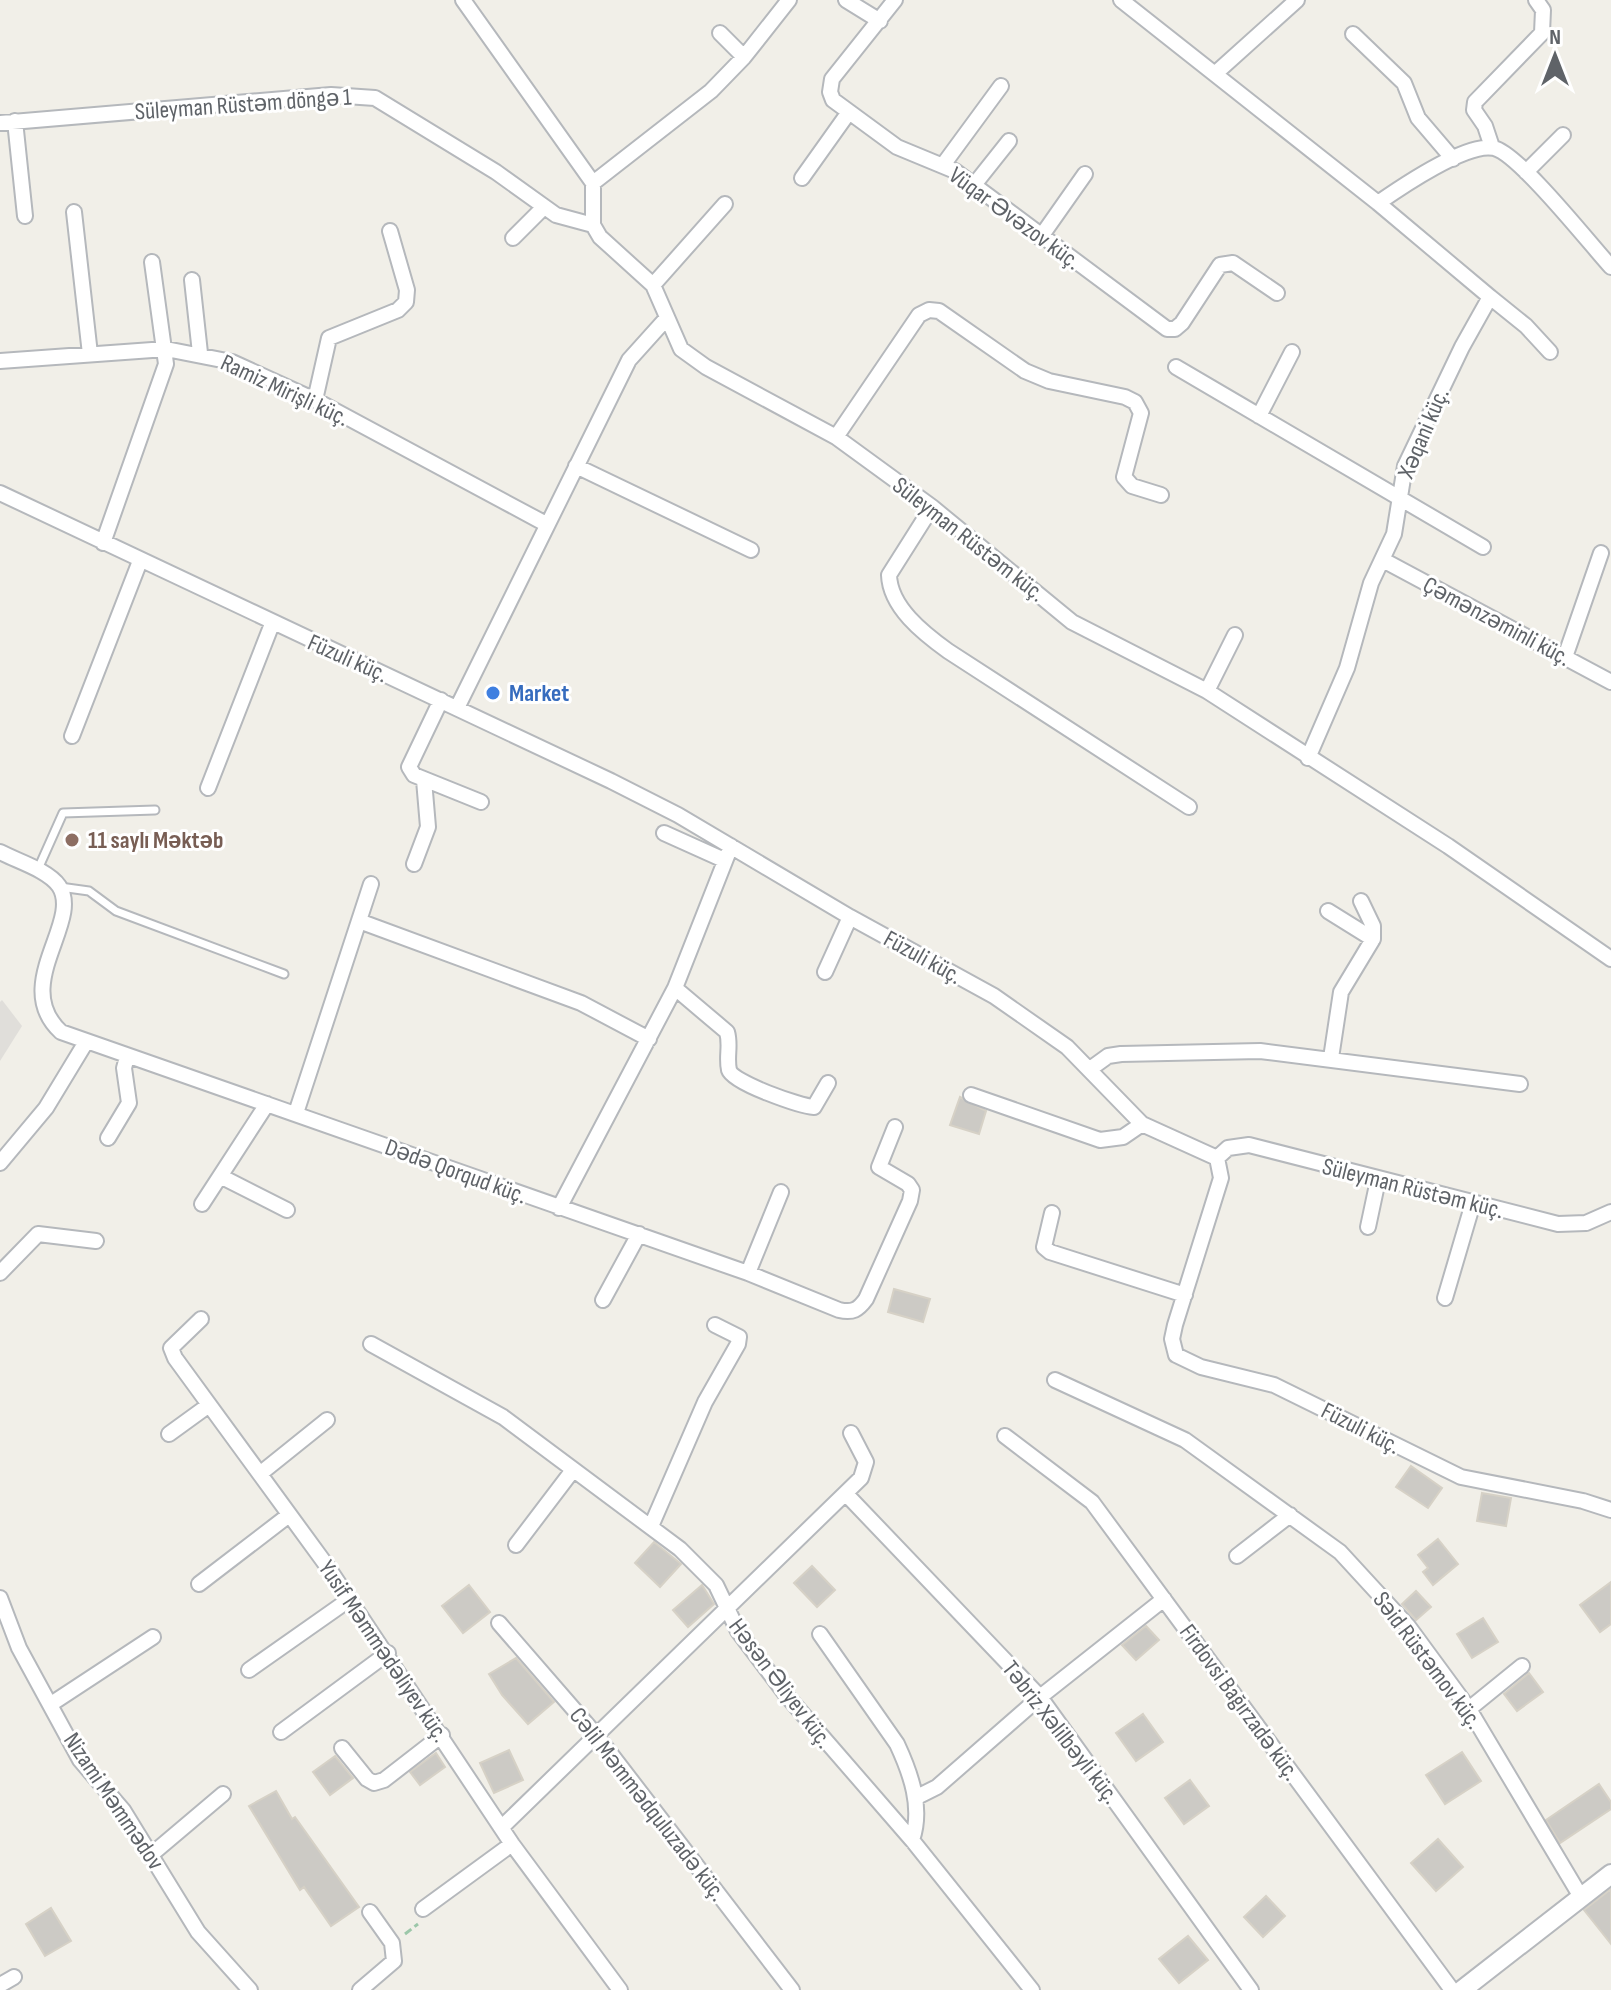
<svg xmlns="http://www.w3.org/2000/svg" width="1611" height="1990" font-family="'Sofia Sans Condensed',sans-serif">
  <rect width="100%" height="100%" fill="#f1efe8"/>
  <path fill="#e0deda" d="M2,1000L22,1026L0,1061V1002Z"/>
  <path fill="#cccac5" stroke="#d6d1c6" stroke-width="2" d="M960,1097L986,1111L979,1134L950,1125Z
    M894,1289L930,1299L923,1322L888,1312Z
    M1411,1466L1442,1488L1428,1508L1396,1487Z
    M1482,1493L1511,1498L1506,1526L1477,1521Z
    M1438,1539L1458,1564L1433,1585L1423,1572L1428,1568L1418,1555Z
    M654,1542L681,1564L660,1587L635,1563Z
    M812,1566L835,1590L817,1607L794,1583Z
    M1611,1582V1624L1600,1632L1580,1605Z
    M469,1585L490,1612L463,1633L442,1606Z
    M702,1585L714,1604L688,1627L673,1610Z
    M1416,1591L1431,1607L1416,1620L1402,1604Z
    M1483,1618L1498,1642L1472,1658L1457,1634Z
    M1146,1626L1159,1640L1136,1660L1122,1645Z
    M516,1658L554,1702L528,1724L502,1695L489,1674Z
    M1529,1673L1543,1692L1517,1711L1504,1694Z
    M1143,1714L1163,1742L1136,1761L1116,1733Z
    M509,1750L523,1780L494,1793L480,1763Z
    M1462,1752L1481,1781L1445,1804L1426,1775Z
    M436,1753L445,1767L420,1785L410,1772Z
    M335,1756L353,1778L330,1795L313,1772Z
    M1190,1780L1209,1806L1184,1824L1165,1798Z
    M1599,1784L1611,1802V1809L1560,1843L1546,1820Z
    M276,1791L292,1819L295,1817L359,1907L331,1926L304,1887L300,1890L249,1806Z
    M1438,1839L1463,1867L1436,1891L1411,1863Z
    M1611,1889V1944L1584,1910Z
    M1266,1896L1285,1916L1263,1937L1244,1917Z
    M51,1908L71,1941L45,1956L26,1924Z
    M1188,1936L1208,1960L1179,1983L1159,1959Z"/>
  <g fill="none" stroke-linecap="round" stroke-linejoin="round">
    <g stroke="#b5b8bc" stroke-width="11">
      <path id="service" d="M38,869L63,813L155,810
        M60,887L89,891L116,911L284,974"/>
    </g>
    <g stroke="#b5b8bc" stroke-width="18">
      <path id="minor" d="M463,0L593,183V225L600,237L653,285L681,349L706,367L836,437L932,507L1072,622L1207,691L1448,846L1611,959
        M846,0L880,21
        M895,0L832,79L830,92L833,100L897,147L955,171L1167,329H1175L1182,323L1220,265L1233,263L1277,293
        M1121,0L1378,203C1401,187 1467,142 1494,148C1519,154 1590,244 1611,267
        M720,33L744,57
        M1353,34L1404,83L1418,118L1453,159
        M1217,72L1297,0
        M15,121L25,216
        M0,123L331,95L375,98L496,172L556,215L593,225
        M1492,147L1485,126L1474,110L1475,102L1542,33L1543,10L1536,0
        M943,165L1001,86
        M1526,172L1563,135
        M802,178L849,112
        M593,183L711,91L744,57L789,0
        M974,185L1009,141
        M74,212L90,354
        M513,238L544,207
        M1040,238L1085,174
        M192,280L200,353
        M653,285L725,204
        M1490,297L1526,326L1550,352
        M0,361L166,349L232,362L315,400L546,524
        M1176,367L1483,547
        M315,400L329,338L398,310L406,302L407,290L390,231
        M1259,416L1292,352
        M836,437L919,315L929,310L939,311L1025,371L1049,381L1125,397L1135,402L1141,413L1124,477L1132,486L1161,495
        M576,466L751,550
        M0,493L611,781L678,815L850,917L994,996L1067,1047L1142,1124L1217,1158L1221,1178L1175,1325L1172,1339L1176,1355L1201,1367L1274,1385L1461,1477L1583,1501L1611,1510
        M932,507L889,575C890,607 923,633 948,651L1189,807
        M103,543L166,364L152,262
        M1383,560L1611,682
        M1565,657L1601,553
        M1207,691L1235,635
        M441,700L409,767L414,775L481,802
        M457,708L629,360L665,320
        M72,736L140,561
        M1308,758L1347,668L1371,583L1394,534L1405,466L1462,347L1490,297L1378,203
        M208,788L272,624
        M664,833L724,860
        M0,852C17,861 48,870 59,886C83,922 10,985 61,1032L748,1273L839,1310C853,1313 858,1310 866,1299L910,1201L912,1190L908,1184L879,1167L895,1127
        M414,864L428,827L424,780
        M1328,911L1373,939
        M359,921L581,1003L649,1039
        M825,972L850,917
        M675,988L727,1032C731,1045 726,1057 729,1070C733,1083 800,1106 814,1107L828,1083
        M1331,1058L1341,992L1373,939V926L1361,901
        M1090,1069L1108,1056L1121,1054L1260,1051L1520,1084
        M971,1095L1100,1140L1123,1137L1142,1124
        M296,1113L371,884
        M108,1138L129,1103L124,1068L127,1057
        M1217,1158L1228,1148L1249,1145L1558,1224L1586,1223L1611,1212
        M0,1163L46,1108L86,1042
        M222,1177L287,1210
        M202,1204L267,1104
        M559,1208L675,988L731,846
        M1052,1213L1044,1247L1050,1252L1185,1295
        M1368,1227L1378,1180
        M0,1273L38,1234L96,1241
        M748,1273L781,1192
        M1445,1298L1473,1203
        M603,1300L639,1234
        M201,1319L171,1348L175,1358L327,1566L512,1844L620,1990
        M371,1344L503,1417L680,1549L716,1585L738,1631L787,1696L912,1840L1032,1990
        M1055,1380L1185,1440L1340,1552L1408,1626L1469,1709L1581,1897
        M169,1434L209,1405
        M1005,1436L1092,1502L1452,1990
        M261,1473L327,1420
        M847,1495L1040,1697L1251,1990
        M652,1524L705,1402L738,1344L739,1337L715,1325
        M516,1545L573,1470
        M1237,1556L1290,1515
        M199,1584L289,1515
        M0,1598L19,1648L80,1760L123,1810L198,1932L250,1990
        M499,1623L597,1736L792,1990
        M820,1634L897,1744C911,1774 923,1808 912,1840
        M249,1670L350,1599
        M51,1704L153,1637
        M1469,1709L1522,1666
        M281,1732L388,1653
        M342,1748L367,1779L374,1783L384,1780L442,1735
        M915,1798L937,1787L1040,1697L1164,1599
        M502,1827L861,1478L866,1462L851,1433
        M152,1854L223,1794
        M423,1909L512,1844
        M0,1985L14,1977
        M360,1990L394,1961L392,1943L370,1912"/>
    </g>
    <g stroke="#b5b8bc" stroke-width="22">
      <path id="tertiary" d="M1462,1990L1611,1874"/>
    </g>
    <path stroke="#9cc7a9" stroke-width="3" stroke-dasharray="8 4" stroke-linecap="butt" d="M405,1934L418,1924"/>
    <use href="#service" stroke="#fff" stroke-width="7"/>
    <use href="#minor" stroke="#fff" stroke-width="14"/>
    <use href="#tertiary" stroke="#fff" stroke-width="18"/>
  </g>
  <circle fill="#3f7fe0" stroke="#fff" stroke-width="3" cx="493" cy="693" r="8"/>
  <circle fill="#8d6e63" stroke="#fff" stroke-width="3" cx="72" cy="840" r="8"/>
  <g text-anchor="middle" stroke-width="6" stroke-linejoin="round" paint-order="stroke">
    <g font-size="24" fill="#5f6368" stroke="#fff">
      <text transform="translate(243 104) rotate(-4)" y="8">Süleyman Rüstəm döngə 1</text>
      <text transform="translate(1015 218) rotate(36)" y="8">Vüqar Əvəzov küç.</text>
      <text transform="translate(285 390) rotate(25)" y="8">Ramiz Mirişli küç.</text>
      <text transform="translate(1423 433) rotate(-67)" y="8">Xəqani küç.</text>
      <text transform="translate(969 539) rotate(38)" y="8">Süleyman Rüstəm küç.</text>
      <text transform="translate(1497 621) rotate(28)" y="8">Çəmənzəminli küç.</text>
      <text transform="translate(348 658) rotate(24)" y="8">Füzuli küç.</text>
      <text transform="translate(923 957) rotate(29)" y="8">Füzuli küç.</text>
      <text transform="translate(456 1171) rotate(20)" y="8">Dədə Qorqud küç.</text>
      <text transform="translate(1413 1188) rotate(14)" y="8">Süleyman Rüstəm küç.</text>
      <text transform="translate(1361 1428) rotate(27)" y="8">Füzuli küç.</text>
      <text transform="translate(384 1651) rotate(56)" y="8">Yusif Məmmədəliyev küç.</text>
      <text transform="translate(1428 1660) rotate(53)" y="8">Səid Rüstəmov küç.</text>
      <text transform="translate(781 1683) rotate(53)" y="8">Həsən Əliyev küç.</text>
      <text transform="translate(1240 1702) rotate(54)" y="8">Firdovsi Bağırzadə küç.</text>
      <text transform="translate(1061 1732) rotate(52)" y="8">Təbriz Xəlilbəyli küç.</text>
      <text transform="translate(114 1801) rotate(56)" y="8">Nizami Məmmədov</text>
      <text transform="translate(648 1804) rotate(52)" y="8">Cəlil Məmmədquluzadə küç.</text>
    </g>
    <g font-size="24" font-weight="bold" fill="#366cbe" stroke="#fff" text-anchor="start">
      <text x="509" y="701">Market</text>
    </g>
    <g font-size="24" font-weight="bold" fill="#785e54" stroke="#fff" text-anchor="start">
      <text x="88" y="848">11 saylı Məktəb</text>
    </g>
  </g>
  <g transform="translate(1555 56)" stroke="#ffffff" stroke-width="6" paint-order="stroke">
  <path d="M0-6L14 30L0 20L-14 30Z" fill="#5f6368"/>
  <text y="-12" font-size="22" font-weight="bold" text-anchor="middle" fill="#5f6368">N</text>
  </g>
</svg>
